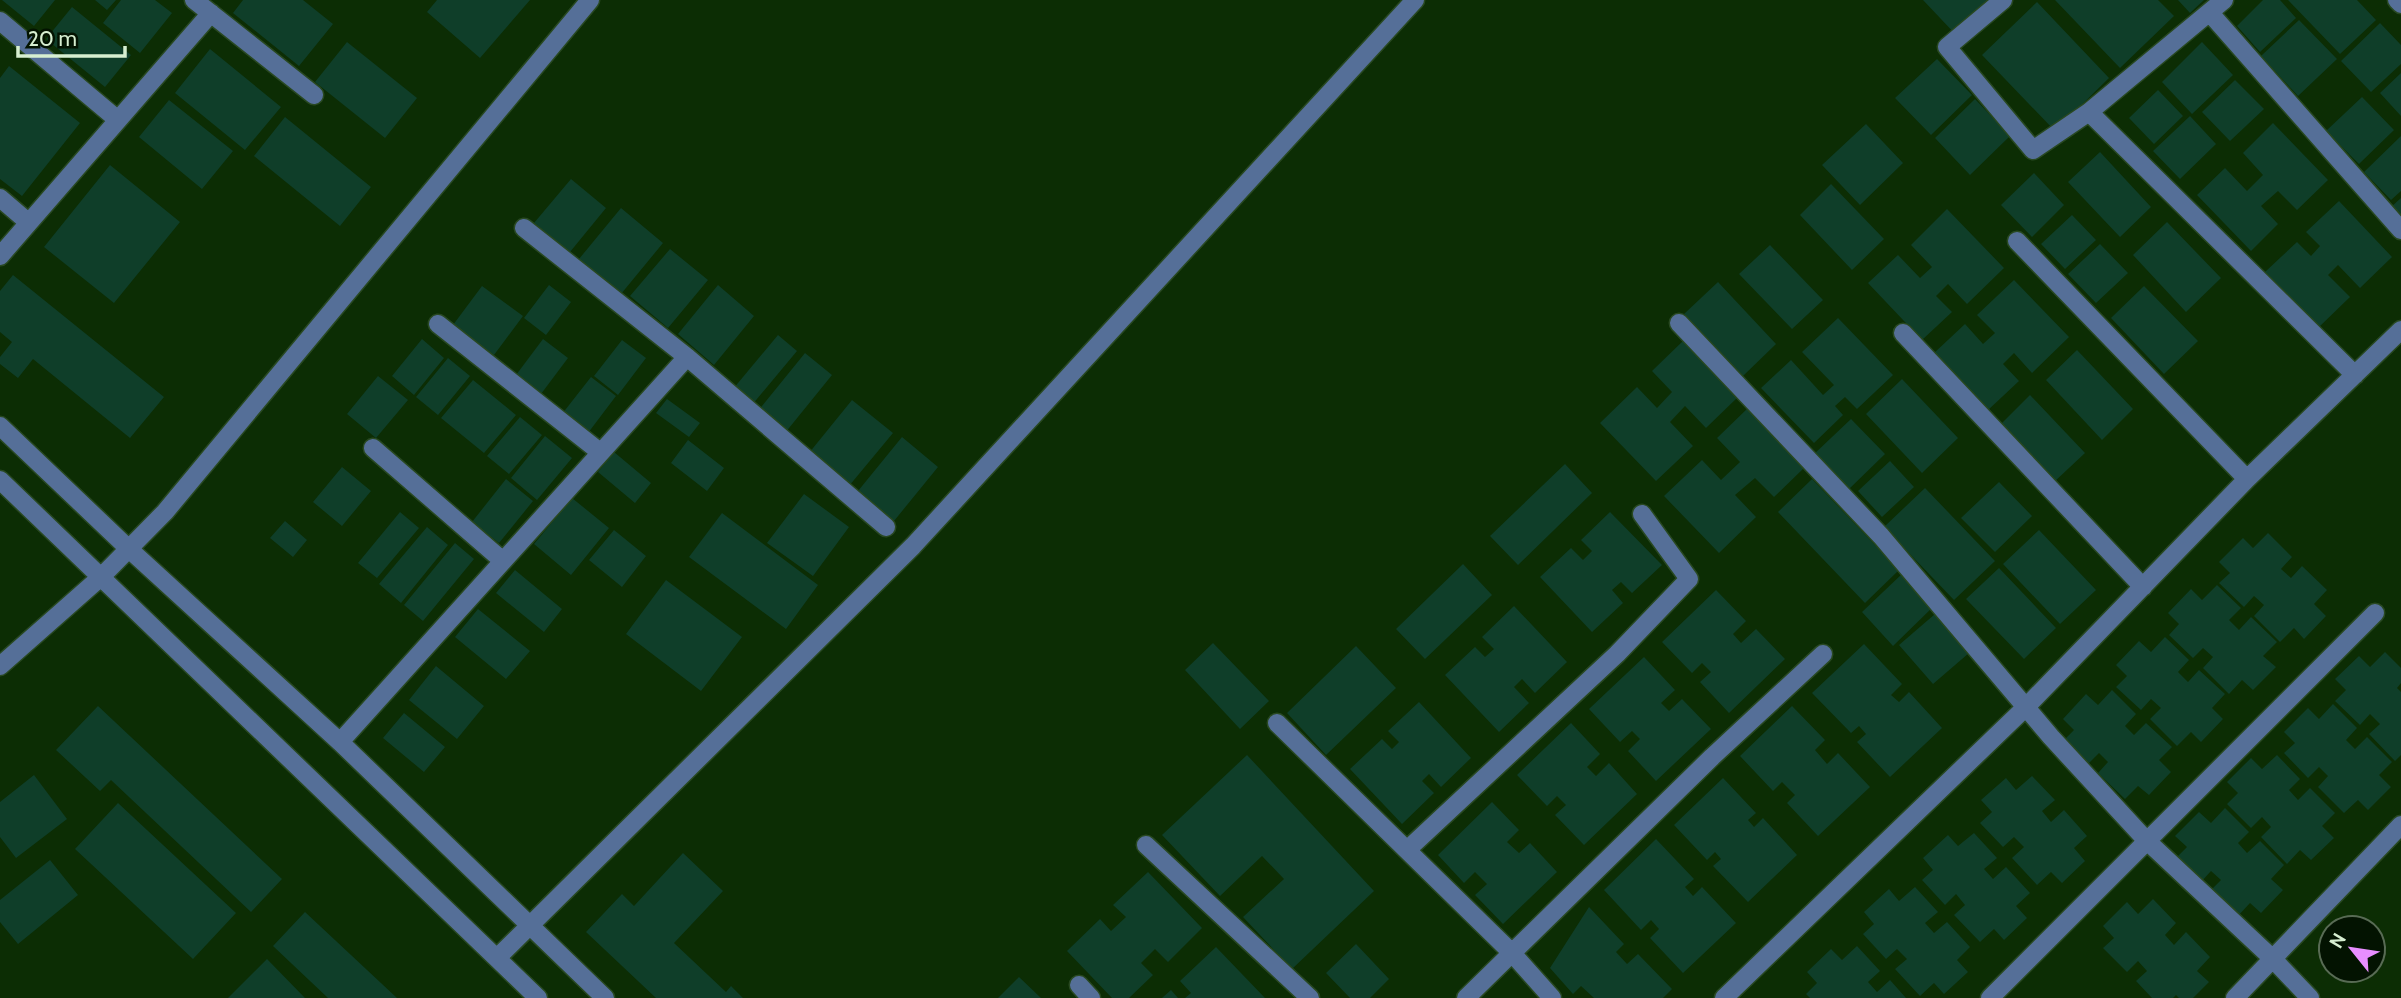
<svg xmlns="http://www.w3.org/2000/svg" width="2401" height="998" font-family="Cabin,sans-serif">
  <rect width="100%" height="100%" fill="#0c2d04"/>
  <path fill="#0f3e29" d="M2,0H55L34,26Z
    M95,0H116L107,10Z
    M121,0H155L172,13L140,53L103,23Z
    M243,0H303L333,24L299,66L233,13Z
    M437,0H530L480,58L427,12Z
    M1923,0H1996L1958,37Z
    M2055,0H2158L2174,16L2120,68Z
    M2178,0H2204L2190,13Z
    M2263,0H2280L2296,18L2260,52L2237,26Z
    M2288,0H2357L2376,20L2340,54Z
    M2037,2L2109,78L2055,131L1982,55Z
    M72,7L131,55L105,87L46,39Z
    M2299,20L2337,59L2298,96L2261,56Z
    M2380,23L2401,45V64L2371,92L2341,61Z
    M347,42L417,98L385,138L315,82Z
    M2202,42L2233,75L2192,114L2162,82Z
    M210,49L281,107L245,150L175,93Z
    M1937,59L1972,95L1931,135L1895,98Z
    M9,66L80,123L22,196L0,179V78Z
    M2401,73V116L2380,93Z
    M2235,80L2264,109L2230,141L2202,112Z
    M2158,90L2183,116L2154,144L2129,118Z
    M2362,97L2394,130L2359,164L2326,131Z
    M1975,99L2010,136L1970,175L1935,138Z
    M169,100L233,151L202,189L139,137Z
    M2190,116L2216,144L2180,179L2153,151Z
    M285,117L371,187L340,226L254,156Z
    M2273,123L2328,180L2297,210L2278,191L2261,206L2278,224L2251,251L2197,195L2225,168L2247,191L2263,175L2243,153Z
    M1866,124L1903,163L1860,205L1822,165Z
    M2401,136V191L2391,200L2364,172Z
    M2100,152L2151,207L2120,237L2068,182Z
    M110,165L180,222L114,303L44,247Z
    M2034,173L2064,205L2032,237L2001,205Z
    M571,179L606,208L570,252L534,223Z
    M1831,184L1884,239L1852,270L1800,215Z
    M2401,198V218L2391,207Z
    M2339,201L2392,257L2360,288L2338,265L2328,275L2350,297L2318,328L2265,272L2297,242L2311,256L2320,246L2306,232Z
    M621,208L663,243L621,294L579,259Z
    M1947,209L2004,268L1967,304L1948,284L1936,296L1952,312L1922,340L1868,283L1898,255L1920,278L1932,267L1911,245Z
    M2072,215L2096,240L2065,269L2041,244Z
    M2167,222L2221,278L2186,312L2133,255Z
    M2100,244L2128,273L2096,303L2068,274Z
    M1770,245L1823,300L1792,329L1739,274Z
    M670,249L708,280L668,328L630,296Z
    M13,275L164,397L130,438L33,359L18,378L0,364V357L12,342L0,332V291Z
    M2014,280L2069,337L2032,373L2014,353L2003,364L2019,381L1987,411L1933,354L1965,324L1983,344L1995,333L1977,315Z
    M1718,282L1776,344L1743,376L1684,314Z
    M549,285L571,302L546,335L524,318Z
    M718,285L754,316L714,365L678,334Z
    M482,286L523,316L494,355L453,325Z
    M2144,286L2198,341L2164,374L2111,318Z
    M1838,318L1893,375L1857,409L1845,397L1835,406L1843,415L1814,443L1761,388L1791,360L1823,395L1834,385L1802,352Z
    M778,335L797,351L752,405L733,389Z
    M422,339L444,358L414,395L392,376Z
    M543,339L568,358L541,394L516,375Z
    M1685,339L1739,396L1706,428L1685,406L1670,422L1693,446L1656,481L1600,423L1637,387L1657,408L1672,392L1652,371Z
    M622,340L646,358L618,395L594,376Z
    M2077,350L2133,409L2102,440L2046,380Z
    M805,353L832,375L785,433L758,411Z
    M448,358L470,376L438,415L416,397Z
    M378,376L408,400L376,438L347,414Z
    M591,377L616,396L588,433L562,414Z
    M1902,379L1958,438L1922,473L1866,414Z
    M473,380L516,415L484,453L441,418Z
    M2030,395L2085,453L2053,483L1999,426Z
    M667,399L700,423L689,437L656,413Z
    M852,400L893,433L849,486L809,453Z
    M1748,408L1805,467L1774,497L1755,478L1735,495L1756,517L1719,553L1664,496L1702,460L1721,480L1740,462L1717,438Z
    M520,417L542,435L509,474L487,456Z
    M1851,419L1885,454L1847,491L1812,456Z
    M545,436L572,458L537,500L511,478Z
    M902,437L938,467L894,521L858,491Z
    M688,440L724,468L707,491L671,463Z
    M614,452L651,483L635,503L598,472Z
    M1890,461L1914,487L1882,517L1858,491Z
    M1565,464L1592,493L1518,565L1490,536Z
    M342,467L371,491L342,526L313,502Z
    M506,479L533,501L499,543L472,522Z
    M1812,479L1899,570L1865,603L1778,512Z
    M1999,482L2032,516L1995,552L1961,518Z
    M1925,488L1995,561L1954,600L1884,527Z
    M804,494L849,527L813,576L767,543Z
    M572,498L609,528L571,575L534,544Z
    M400,512L419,528L377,578L358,563Z
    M1610,512L1662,565L1632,593L1621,582L1612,590L1623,603L1592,632L1540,577L1571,548L1583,560L1592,551L1581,540Z
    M722,513L818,585L786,629L689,557Z
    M285,521L307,540L293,557L270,538Z
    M427,527L448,545L401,603L379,584Z
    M614,530L646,556L622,587L589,560Z
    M2039,530L2096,590L2060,624L2003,564Z
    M2268,533L2292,557L2281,569L2291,578L2302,566L2327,590L2314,604L2326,616L2304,639L2294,628L2280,642L2254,616L2264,605L2254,596L2244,607L2219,583L2230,573L2219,562L2243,538L2253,548Z
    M455,543L474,559L423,621L404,605Z
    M1463,564L1492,595L1425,659L1396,629Z
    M1999,568L2056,628L2024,659L1966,599Z
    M515,570L562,609L544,632L496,593Z
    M1903,573L1935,605L1893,646L1862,612Z
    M666,580L742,637L701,691L626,634Z
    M2217,585L2241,608L2229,620L2239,630L2251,617L2277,642L2263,656L2276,667L2253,690L2242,680L2229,694L2203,668L2213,657L2203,648L2193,658L2169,635L2179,624L2168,613L2191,589L2202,600Z
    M1716,590L1746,621L1733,634L1741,643L1756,629L1785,659L1729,713L1700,682L1711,672L1702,663L1692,673L1662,642Z
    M1514,606L1567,662L1535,693L1522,679L1514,687L1529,703L1499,732L1445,675L1475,647L1485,657L1494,649L1482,637Z
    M478,609L530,651L506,679L455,637Z
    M1935,614L1969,653L1933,684L1899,645Z
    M2165,637L2189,660L2178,672L2188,682L2199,670L2225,694L2212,708L2223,719L2201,742L2191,732L2177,746L2150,719L2161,708L2151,699L2141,710L2116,687L2127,676L2116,665L2139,641L2151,652Z
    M1213,643L1269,701L1240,729L1185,670Z
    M1864,644L1902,684L1891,695L1899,702L1909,692L1942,728L1890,777L1857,742L1866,734L1859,726L1851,733L1812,693Z
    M1356,646L1396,688L1326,755L1287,713Z
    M2385,652L2401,668V683L2397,688L2401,692V755L2395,761L2369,734L2380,724L2370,714L2360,725L2335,701L2346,690L2335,679L2359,656L2370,667Z
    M1644,657L1675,690L1661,703L1669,711L1682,699L1711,729L1656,781L1628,751L1640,739L1632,731L1620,742L1589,709Z
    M436,666L484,706L457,739L409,700Z
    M2112,690L2136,714L2125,726L2134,735L2146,723L2172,747L2159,760L2171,772L2149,795L2138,786L2125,799L2098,773L2108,762L2099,753L2088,764L2064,740L2074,730L2063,719L2086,694L2098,705Z
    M1419,702L1471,758L1441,787L1429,774L1422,781L1434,793L1402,824L1350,769L1382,739L1392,749L1399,742L1388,731Z
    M2333,704L2357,728L2346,740L2355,749L2367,737L2392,762L2379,775L2391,787L2368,810L2358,800L2344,813L2318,787L2328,776L2319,767L2308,778L2284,753L2295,743L2284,732L2308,708L2319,719Z
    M98,706L282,879L251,912L111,780L100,791L56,750Z
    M1792,706L1825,740L1815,750L1827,764L1838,753L1870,787L1818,836L1787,803L1795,795L1782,782L1773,791L1740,756Z
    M404,713L445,747L424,772L383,738Z
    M1571,723L1600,754L1587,767L1596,776L1609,763L1637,794L1584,845L1555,815L1566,805L1557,796L1547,806L1517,775Z
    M1247,755L1374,891L1292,969L1243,917L1284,879L1262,856L1220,896L1162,835Z
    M2277,755L2300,779L2289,790L2298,800L2310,788L2335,813L2322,826L2334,838L2311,860L2300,850L2287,864L2261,837L2271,827L2262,817L2251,828L2227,804L2238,793L2227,782L2251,758L2262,769Z
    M34,775L67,819L16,858L0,837V802Z
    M2032,776L2055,800L2042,811L2051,822L2064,810L2087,836L2074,848L2085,861L2062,883L2051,872L2037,885L2012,858L2024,847L2014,837L2003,847L1980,823L1992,812L1981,800L2006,778L2016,790Z
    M1723,778L1756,813L1748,820L1754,827L1763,818L1797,855L1748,902L1713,866L1721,859L1715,852L1707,860L1674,825Z
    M1492,802L1519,830L1507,842L1519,853L1530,843L1557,872L1503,924L1475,895L1487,884L1475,872L1464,883L1438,855Z
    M118,803L236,913L193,959L75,849Z
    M2225,808L2249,832L2238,843L2247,853L2260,841L2284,865L2271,879L2283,890L2261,913L2250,903L2237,917L2210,891L2221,880L2211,871L2201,882L2176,858L2187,847L2175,836L2199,812L2211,823Z
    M1974,833L1997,858L1984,869L1993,879L2006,867L2030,893L2016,906L2027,918L2004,940L1994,929L1980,942L1954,915L1965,905L1956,894L1945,905L1922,880L1933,870L1923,858L1948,835L1958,846Z
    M1656,839L1694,879L1685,887L1693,896L1702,887L1736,923L1683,973L1650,938L1659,929L1651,920L1641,930L1604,890Z
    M683,853L723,891L674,943L726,992L731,986L743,998H656L586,932L622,894L634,906Z
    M50,860L78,895L18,944L0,922V900Z
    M1148,872L1202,928L1168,962L1155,949L1141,963L1153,975L1129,998H1112L1067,951L1100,919L1111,931L1126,917L1113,905Z
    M1915,887L1938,912L1925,923L1934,933L1947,922L1970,947L1957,960L1968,972L1944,994L1934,983L1920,996L1895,969L1907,959L1897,949L1886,959L1863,934L1874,924L1864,912L1889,889L1899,901Z
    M2153,899L2176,923L2165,935L2174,945L2186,932L2210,957L2197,971L2209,982L2193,998H2179L2176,995L2173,998H2152L2136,981L2147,971L2138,961L2127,972L2103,948L2114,938L2103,926L2127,902L2138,914Z
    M1589,907L1624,944L1616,952L1627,964L1638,954L1672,989L1663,998H1594L1581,986L1573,994L1550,968Z
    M305,912L397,998H328L273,946Z
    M1356,944L1389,979L1370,998H1350L1326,973Z
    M1857,946L1880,971L1868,982L1877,992L1890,980L1906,998H1810L1806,994L1817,983L1807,972L1831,949L1842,960Z
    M1216,947L1265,998H1185L1191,993L1180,981Z
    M267,959L305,998H228Z
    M1019,977L1041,998H998Z
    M1171,990L1178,998H1162Z"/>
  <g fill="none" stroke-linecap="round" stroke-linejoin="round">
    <g stroke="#284821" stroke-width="21">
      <path id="minor" d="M194,0L314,95
        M2003,0L1947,47L2033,150L2089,112L2224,0
        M2397,0L2401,4
        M2210,13L2401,230
        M0,21L118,120
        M2089,112L2355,375
        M0,198L28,222
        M524,228L687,357L886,527
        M2017,241L2247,479
        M0,256L211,13
        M1679,323L1881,536L2051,737L2146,840L2273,959L2310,998
        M438,324L600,452
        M1903,333L2143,587
        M0,426L129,549L340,742L605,998
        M373,448L503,561
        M0,480L538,998
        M0,666L102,576L165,512L590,0
        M1277,723L1512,953L1552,998
        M340,742L687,357
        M1146,845L1310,998
        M1407,850L1617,654L1689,579L1642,514
        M497,958L913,546L1415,0
        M1079,985L1091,998
        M1466,998L1712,757L1823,654
        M1724,998L2027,706L2247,479L2401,330
        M1990,998L2375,613
        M2235,998L2401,825"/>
    </g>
    <use href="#minor" stroke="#556f98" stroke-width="18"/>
  </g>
  <g transform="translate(2352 949) rotate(300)"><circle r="33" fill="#031301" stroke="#586b54" stroke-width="2"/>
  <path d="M0-5L12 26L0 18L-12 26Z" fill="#e88eff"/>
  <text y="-10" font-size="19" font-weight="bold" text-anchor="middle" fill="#d7efd1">N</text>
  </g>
  <path d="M18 46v10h107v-10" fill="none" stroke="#d7efd1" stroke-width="3.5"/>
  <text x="28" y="46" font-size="21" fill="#d7efd1" stroke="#031301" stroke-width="5" paint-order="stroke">20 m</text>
</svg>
